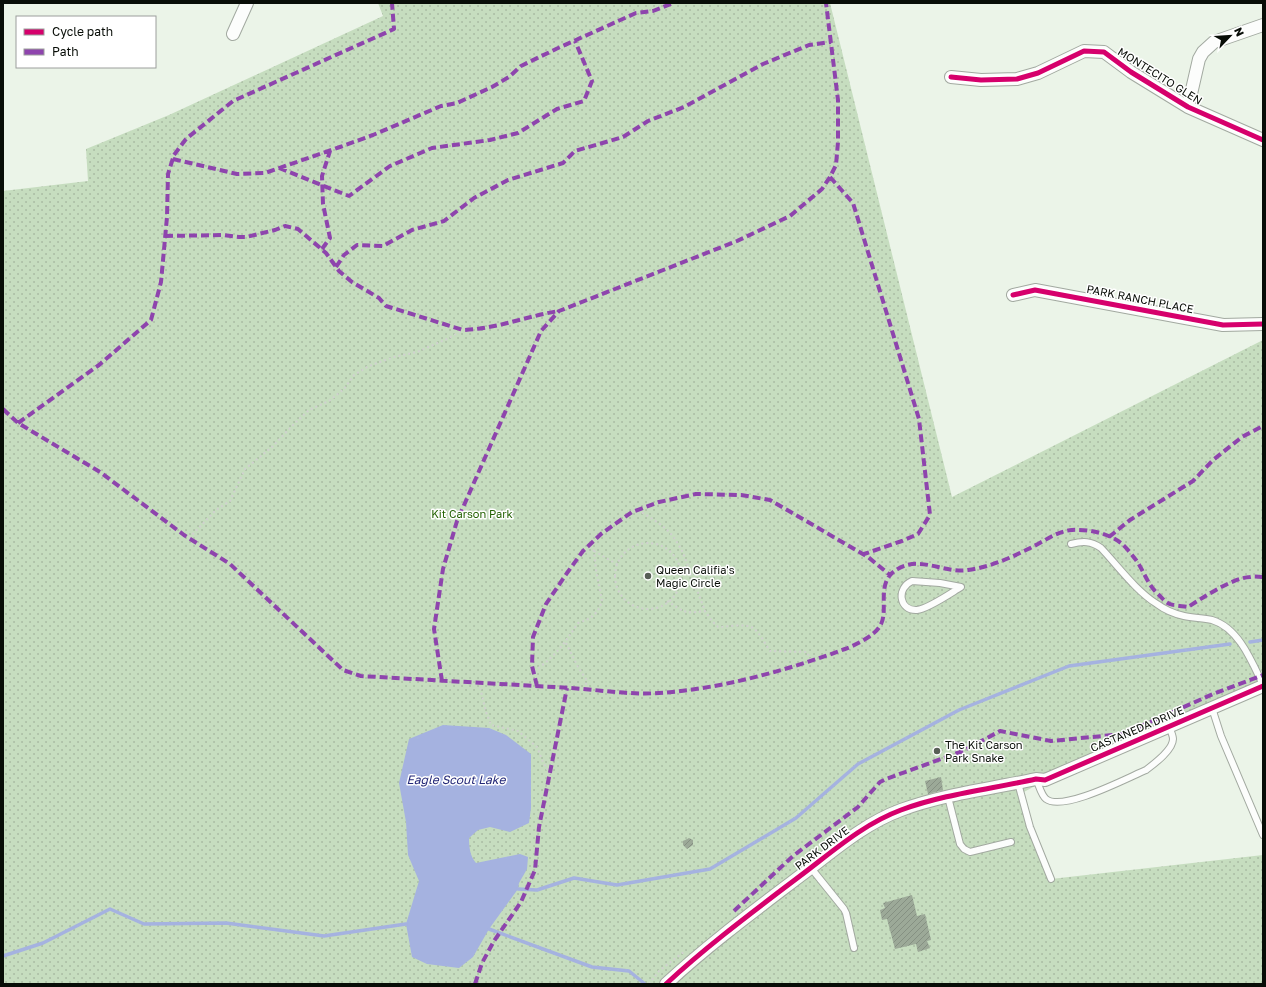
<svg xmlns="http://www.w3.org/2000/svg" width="1266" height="987" font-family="'Golos Text',sans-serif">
  <defs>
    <pattern id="grass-dots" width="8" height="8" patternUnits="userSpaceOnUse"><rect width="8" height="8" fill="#c6ddbf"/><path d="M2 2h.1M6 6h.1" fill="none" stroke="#a9bca3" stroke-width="1.8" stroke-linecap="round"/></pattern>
    <pattern id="building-hatch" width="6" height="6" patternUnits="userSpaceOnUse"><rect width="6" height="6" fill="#9ca998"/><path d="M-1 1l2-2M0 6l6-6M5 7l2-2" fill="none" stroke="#859082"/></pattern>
  </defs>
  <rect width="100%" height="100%" fill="#ebf4e8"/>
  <path fill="url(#grass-dots)" d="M378,3H830L952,497L1263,340V686L1061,772L1022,793V804L1051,879L1263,855V984H3V191L88,181L86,149L169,115L383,16Z"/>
  <path fill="#a5b2e0" d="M443,725L489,728L506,735L531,754V808L529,823L510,832L490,827L478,830L469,838C469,847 470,856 476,863L520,854L528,857L527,869L519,883L518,889L489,929L473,957L459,968L427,964L412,957L406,924L419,881L408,855L406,822L399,783L409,739Z"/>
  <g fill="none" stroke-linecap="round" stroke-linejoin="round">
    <path stroke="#a5b2e0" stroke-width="3.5" d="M1250,642L1263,640
      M518,889L537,890L574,878L617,885L710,869L796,818L858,764L959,710L1069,666L1230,644
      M489,929L592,967L629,971L645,984
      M3,956L43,943L110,909L144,924L226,923L324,936L406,924"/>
  </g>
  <path fill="url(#building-hatch)" d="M941,777L943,790L928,794L925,781Z
    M689,838L693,840V845L687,849L683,845V841Z
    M912,895L917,916L925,914L931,940L927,941L930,948L918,952L916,944L895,949L887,919L882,920L880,910L885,908L883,903Z"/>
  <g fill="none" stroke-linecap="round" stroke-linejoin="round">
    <g stroke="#a2a9a0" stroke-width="8">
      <path id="lane" d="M1071,544C1083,541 1091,541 1101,548C1118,566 1136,591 1157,604C1165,610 1175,614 1184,616C1193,618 1203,618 1212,620C1239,628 1252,662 1263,685
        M912,581L940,583L961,587C951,593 928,609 917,610C899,611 896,588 912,581Z
        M1212,708L1221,736L1263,835
        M1036,779C1039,785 1041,795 1046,799C1063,812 1127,778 1146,770C1154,764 1173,750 1173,739C1173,735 1170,730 1169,726
        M1018,783L1030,827L1051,879
        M948,797L960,844L964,849L970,852L1011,842
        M811,868L844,909L846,913L854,948"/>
    </g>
    <g stroke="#a2a9a0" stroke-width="14">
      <path id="street" d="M233,34L247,3
        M951,77L981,80L1017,79L1038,73L1084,51L1104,52L1131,72L1188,107L1263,140
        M1188,107L1199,59L1203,52L1214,42L1263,25
        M1013,295L1035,290L1223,325L1263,324
        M666,984C708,945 754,911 800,876C832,852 863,824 901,810C944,794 991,789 1036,779L1045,780L1263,686"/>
    </g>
    <path stroke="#d0d2cf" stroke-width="2" stroke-dasharray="2 3" stroke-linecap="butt" d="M638,510C649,517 662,524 671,534C676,540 680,547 683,553L705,611
      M189,538L216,510L230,501L245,469L272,447L294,424L309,410L329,401L344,389L354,375L369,366L394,357L417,352L449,338L463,330
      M615 576a33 33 0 1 1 66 0a33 33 0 1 1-66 0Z
      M594,551L620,566
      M667,601C685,612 683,614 705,611L712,621L718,627C727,627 746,623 753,628C760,633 765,644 770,651L807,652L811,661
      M566,643L578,667L586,679V689
      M534,671C555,657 564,644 578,623C591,619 598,614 602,601L596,570L594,551L588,546
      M479,683L486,712L491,725L518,731L537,747L543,762L550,774
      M649,984L659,971L685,951"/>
    <use href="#lane" stroke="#fcfdfc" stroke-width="6"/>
    <use href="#street" stroke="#fcfdfc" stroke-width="12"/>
    <path stroke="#8e44ad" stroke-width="4" stroke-dasharray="8 4" stroke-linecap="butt" d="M173,159L237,174L265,173L340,147L373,135L441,106L457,103L492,87L509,77L521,66L556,49L636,13L653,11L673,3
      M279,168L349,196L390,166L432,148L490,140L518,133L557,109L584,101L592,81L575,41
      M830,177L853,203L919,419L930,515L918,534L902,541L864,554
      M165,236L223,235L239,237H246L275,230L285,226L298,229L326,253L339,271L346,277L352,282L379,298L386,306L463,330C496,329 527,316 559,311
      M322,249L330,238L323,204L322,176L330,151
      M336,267L344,255L357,245L383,246L412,230L444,221L474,198L508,180L563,163L575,151L623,137L648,121L684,107L763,64L809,45L831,42
      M3,409L18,423L100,472L184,535L230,564L343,670L361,676C431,680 501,684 571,688C601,690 629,695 659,693C721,689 788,670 845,649C856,645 874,636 880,626C889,612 877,587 892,573C917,552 941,574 968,570C992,567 1017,555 1038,544C1049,538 1059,531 1072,530C1088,529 1108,533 1121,543C1126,547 1132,555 1136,560C1145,573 1147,584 1159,595C1162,598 1166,603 1170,604C1175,606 1183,606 1188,607C1204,597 1232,578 1250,577C1254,576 1259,577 1263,577
      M18,423L99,365L151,320L161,282L167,217L168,174L174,155L186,139L233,101L394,29L392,3
      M1109,537L1130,520L1193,481L1213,460L1242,437L1263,426
      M442,681L434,629L443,569L457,521L541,331L559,311L737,241L790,216L822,189L830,177L836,165L838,142V100L826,3
      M537,686L532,666L533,637L546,604L567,573L583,551L601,534L632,512L659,502L696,494L741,495L770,500L868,557L890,575
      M734,911L793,856L858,807L880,782L886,779L963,751L1000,731L1051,741L1123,734L1213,694L1263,675
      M475,984L482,963L494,941L521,902L535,870L539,827L567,688"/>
    <g stroke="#fff" stroke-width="8">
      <path id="cycleway" d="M951,77L981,80L1017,79L1038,73L1084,51L1104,52L1131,72L1188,107L1263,140
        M1013,295L1035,290L1223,325L1263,324
        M666,984C708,945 754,911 800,876C832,852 863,824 901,810C944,794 991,789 1036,779L1045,780L1263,686"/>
    </g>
    <use href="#cycleway" stroke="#d6006c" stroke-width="5"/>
  </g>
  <g fill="#575e56" stroke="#fff" stroke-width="1.5">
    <circle cx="648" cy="576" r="4"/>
    <circle cx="937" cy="751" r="4"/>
  </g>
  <g text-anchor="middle" stroke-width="3" stroke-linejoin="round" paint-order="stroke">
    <g font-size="11" fill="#080d07" stroke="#fff">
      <text transform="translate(1160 76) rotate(32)" y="4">MONTECITO GLEN</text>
      <text transform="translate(1140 299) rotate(11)" y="4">PARK RANCH PLACE</text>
      <text transform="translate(1137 729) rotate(-23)" y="4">CASTANEDA DRIVE</text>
      <text transform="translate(822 848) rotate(-37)" y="4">PARK DRIVE</text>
    </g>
    <g font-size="11" fill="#236203" stroke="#fff">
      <text x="472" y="518">Kit Carson Park</text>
    </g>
    <g font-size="11" fill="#080d07" stroke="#fff" text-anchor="start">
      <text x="656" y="574">Queen Califia's<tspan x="656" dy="13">Magic Circle</tspan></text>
      <text x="945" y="749">The Kit Carson<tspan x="945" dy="13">Park Snake</tspan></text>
    </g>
    <g font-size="12" font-style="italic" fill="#232777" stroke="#fff">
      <text x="456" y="784">Eagle Scout Lake</text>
    </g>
  </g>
  <rect width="1266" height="987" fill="none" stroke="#080d07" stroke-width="8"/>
  <rect x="16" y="16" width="140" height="52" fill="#ffffff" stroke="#9c9e9c"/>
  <rect x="24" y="29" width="20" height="6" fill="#d6006c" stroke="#9c9e9c"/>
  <text x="52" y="36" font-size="12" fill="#080d07">Cycle path</text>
  <rect x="24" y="49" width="20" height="6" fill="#8e44ad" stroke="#9c9e9c"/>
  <text x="52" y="56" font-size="12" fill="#080d07">Path</text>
  <g transform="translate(1230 36) rotate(65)" stroke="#ffffff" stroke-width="3" paint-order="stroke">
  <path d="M0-3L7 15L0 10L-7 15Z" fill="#080d07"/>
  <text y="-6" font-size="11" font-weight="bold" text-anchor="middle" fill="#080d07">N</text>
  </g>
</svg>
